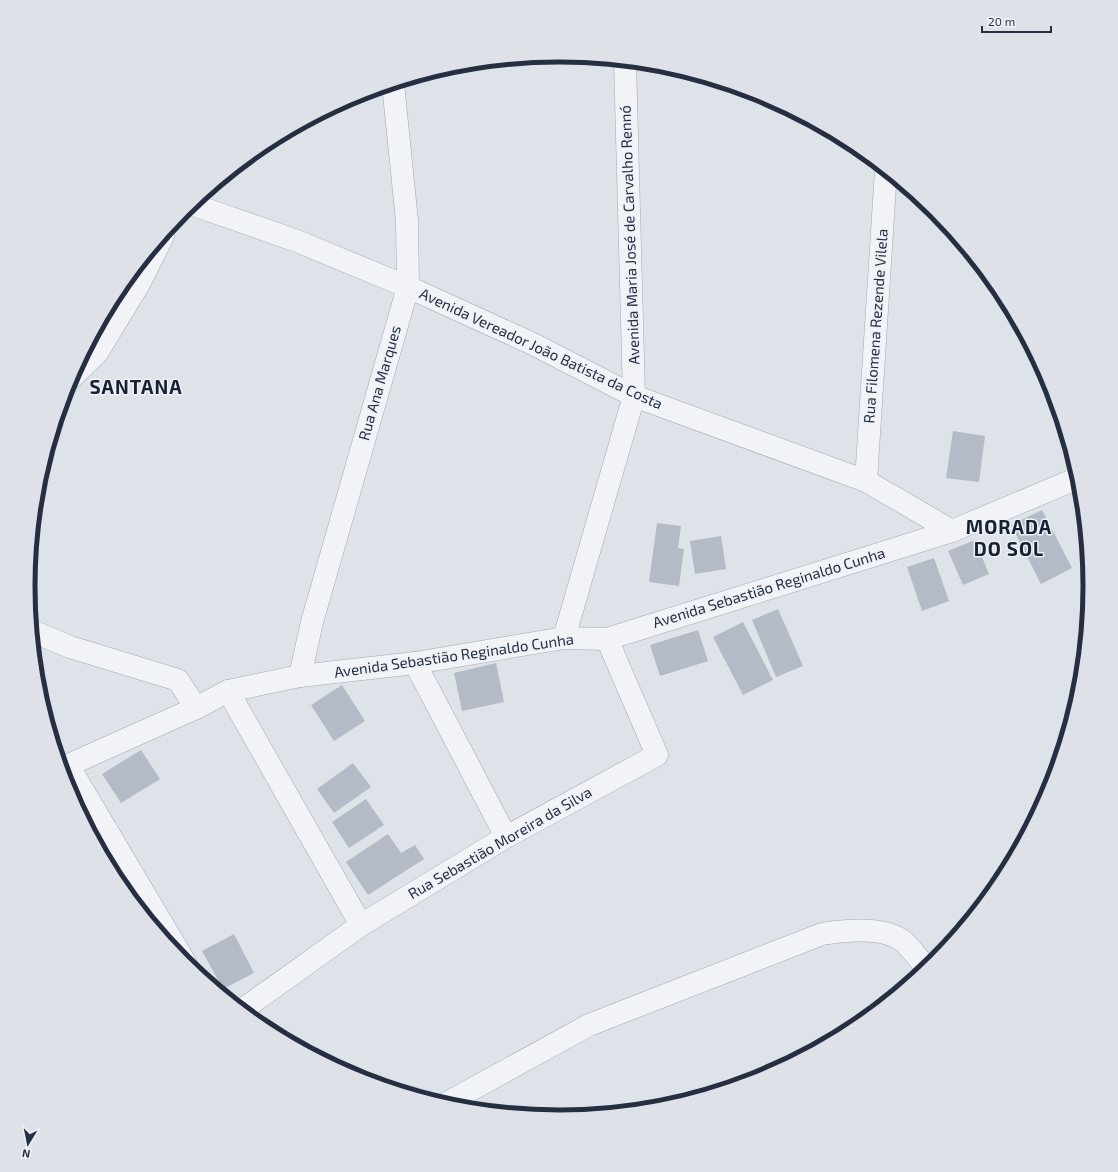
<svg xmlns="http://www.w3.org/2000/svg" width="1118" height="1172" font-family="'Exo 2',sans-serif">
  <rect width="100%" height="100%" fill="#dee2e9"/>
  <path fill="#b5bbc6" d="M953,431L985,436L979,482L946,478Z
    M1042,510L1072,568L1041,584L1011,525Z
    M657,523L681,526L678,548L684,549L679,586L649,582Z
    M721,536L726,569L695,574L690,541Z
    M975,540L989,574L963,585L948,551Z
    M934,558L949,601L922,611L907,567Z
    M778,609L803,666L776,677L752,620Z
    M743,622L773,680L743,695L713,637Z
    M698,630L708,661L660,676L650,645Z
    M496,663L504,702L462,711L454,673Z
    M342,685L365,721L334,741L311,705Z
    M141,750L160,779L121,803L102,774Z
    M353,763L371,787L334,813L317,789Z
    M366,799L384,825L349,848L332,822Z
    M388,834L401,853L415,845L424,859L368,895L346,862Z
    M234,934L254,973L223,989L202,951Z"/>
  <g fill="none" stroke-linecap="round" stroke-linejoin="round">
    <g stroke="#a3a9b3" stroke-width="23">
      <path id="minor" d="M191,204L297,241L408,287L533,344L634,396L866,481L952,531
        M71,378L97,353L139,284L163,236
        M866,481L886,170
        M32,631L70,647L178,680L196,708
        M564,638L634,396L625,62
        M415,663L506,837
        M300,676L312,622L408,287L407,221L393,84
        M228,691L361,925
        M68,765L185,962
        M242,1010L361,925L506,837L657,755L607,639
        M445,1104L589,1025L822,934C844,930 885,926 904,942C912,949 919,960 927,968"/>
    </g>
    <g stroke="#a3a9b3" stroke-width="23">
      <path id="tertiary" d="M62,768L196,708L228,691L300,676L415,663L564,638L607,639L952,531L1078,478"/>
    </g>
    <use href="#minor" stroke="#f1f3f7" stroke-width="22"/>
    <use href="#tertiary" stroke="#f1f3f7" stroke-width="22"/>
  </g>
  <g text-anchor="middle" stroke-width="3" stroke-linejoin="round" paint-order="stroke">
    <g font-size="15" fill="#262f41" stroke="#eef1f7">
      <text transform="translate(630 235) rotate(-92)" y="5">Avenida Maria José de Carvalho Rennó</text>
      <text transform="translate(876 326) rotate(-86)" y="5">Rua Filomena Rezende Vilela</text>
      <text transform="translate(541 349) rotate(25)" y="5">Avenida Vereador João Batista da Costa</text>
      <text transform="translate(380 383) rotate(-74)" y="5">Rua Ana Marques</text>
      <text transform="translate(769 588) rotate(-17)" y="5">Avenida Sebastião Reginaldo Cunha</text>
      <text transform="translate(454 656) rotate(-8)" y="5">Avenida Sebastião Reginaldo Cunha</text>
      <text transform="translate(500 843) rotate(-30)" y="5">Rua Sebastião Moreira da Silva</text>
    </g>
    <g font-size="19" font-weight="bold" letter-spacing="1" fill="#182132" stroke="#eef1f7">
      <text x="136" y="394">SANTANA</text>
      <text x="1009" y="534">MORADA<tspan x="1009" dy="22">DO SOL</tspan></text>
    </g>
  </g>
  <path d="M0 0H1118V1172H0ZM35 586a524 524 0 1 1 1048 0a524 524 0 1 1-1048 0Z" fill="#dee1e8" fill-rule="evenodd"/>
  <path fill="none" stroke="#262f41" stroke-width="5" d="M35 586a524 524 0 1 1 1048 0a524 524 0 1 1-1048 0Z"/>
  <g transform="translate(28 1144) rotate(190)" stroke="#eef1f7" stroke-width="3" paint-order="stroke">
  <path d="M0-3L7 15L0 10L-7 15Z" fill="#262f41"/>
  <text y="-6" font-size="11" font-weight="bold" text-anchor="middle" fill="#262f41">N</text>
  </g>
  <path d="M982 26v6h69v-6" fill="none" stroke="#262f41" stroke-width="2"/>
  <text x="988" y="26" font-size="12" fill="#262f41" stroke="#eef1f7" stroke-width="3" paint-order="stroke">20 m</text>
</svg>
